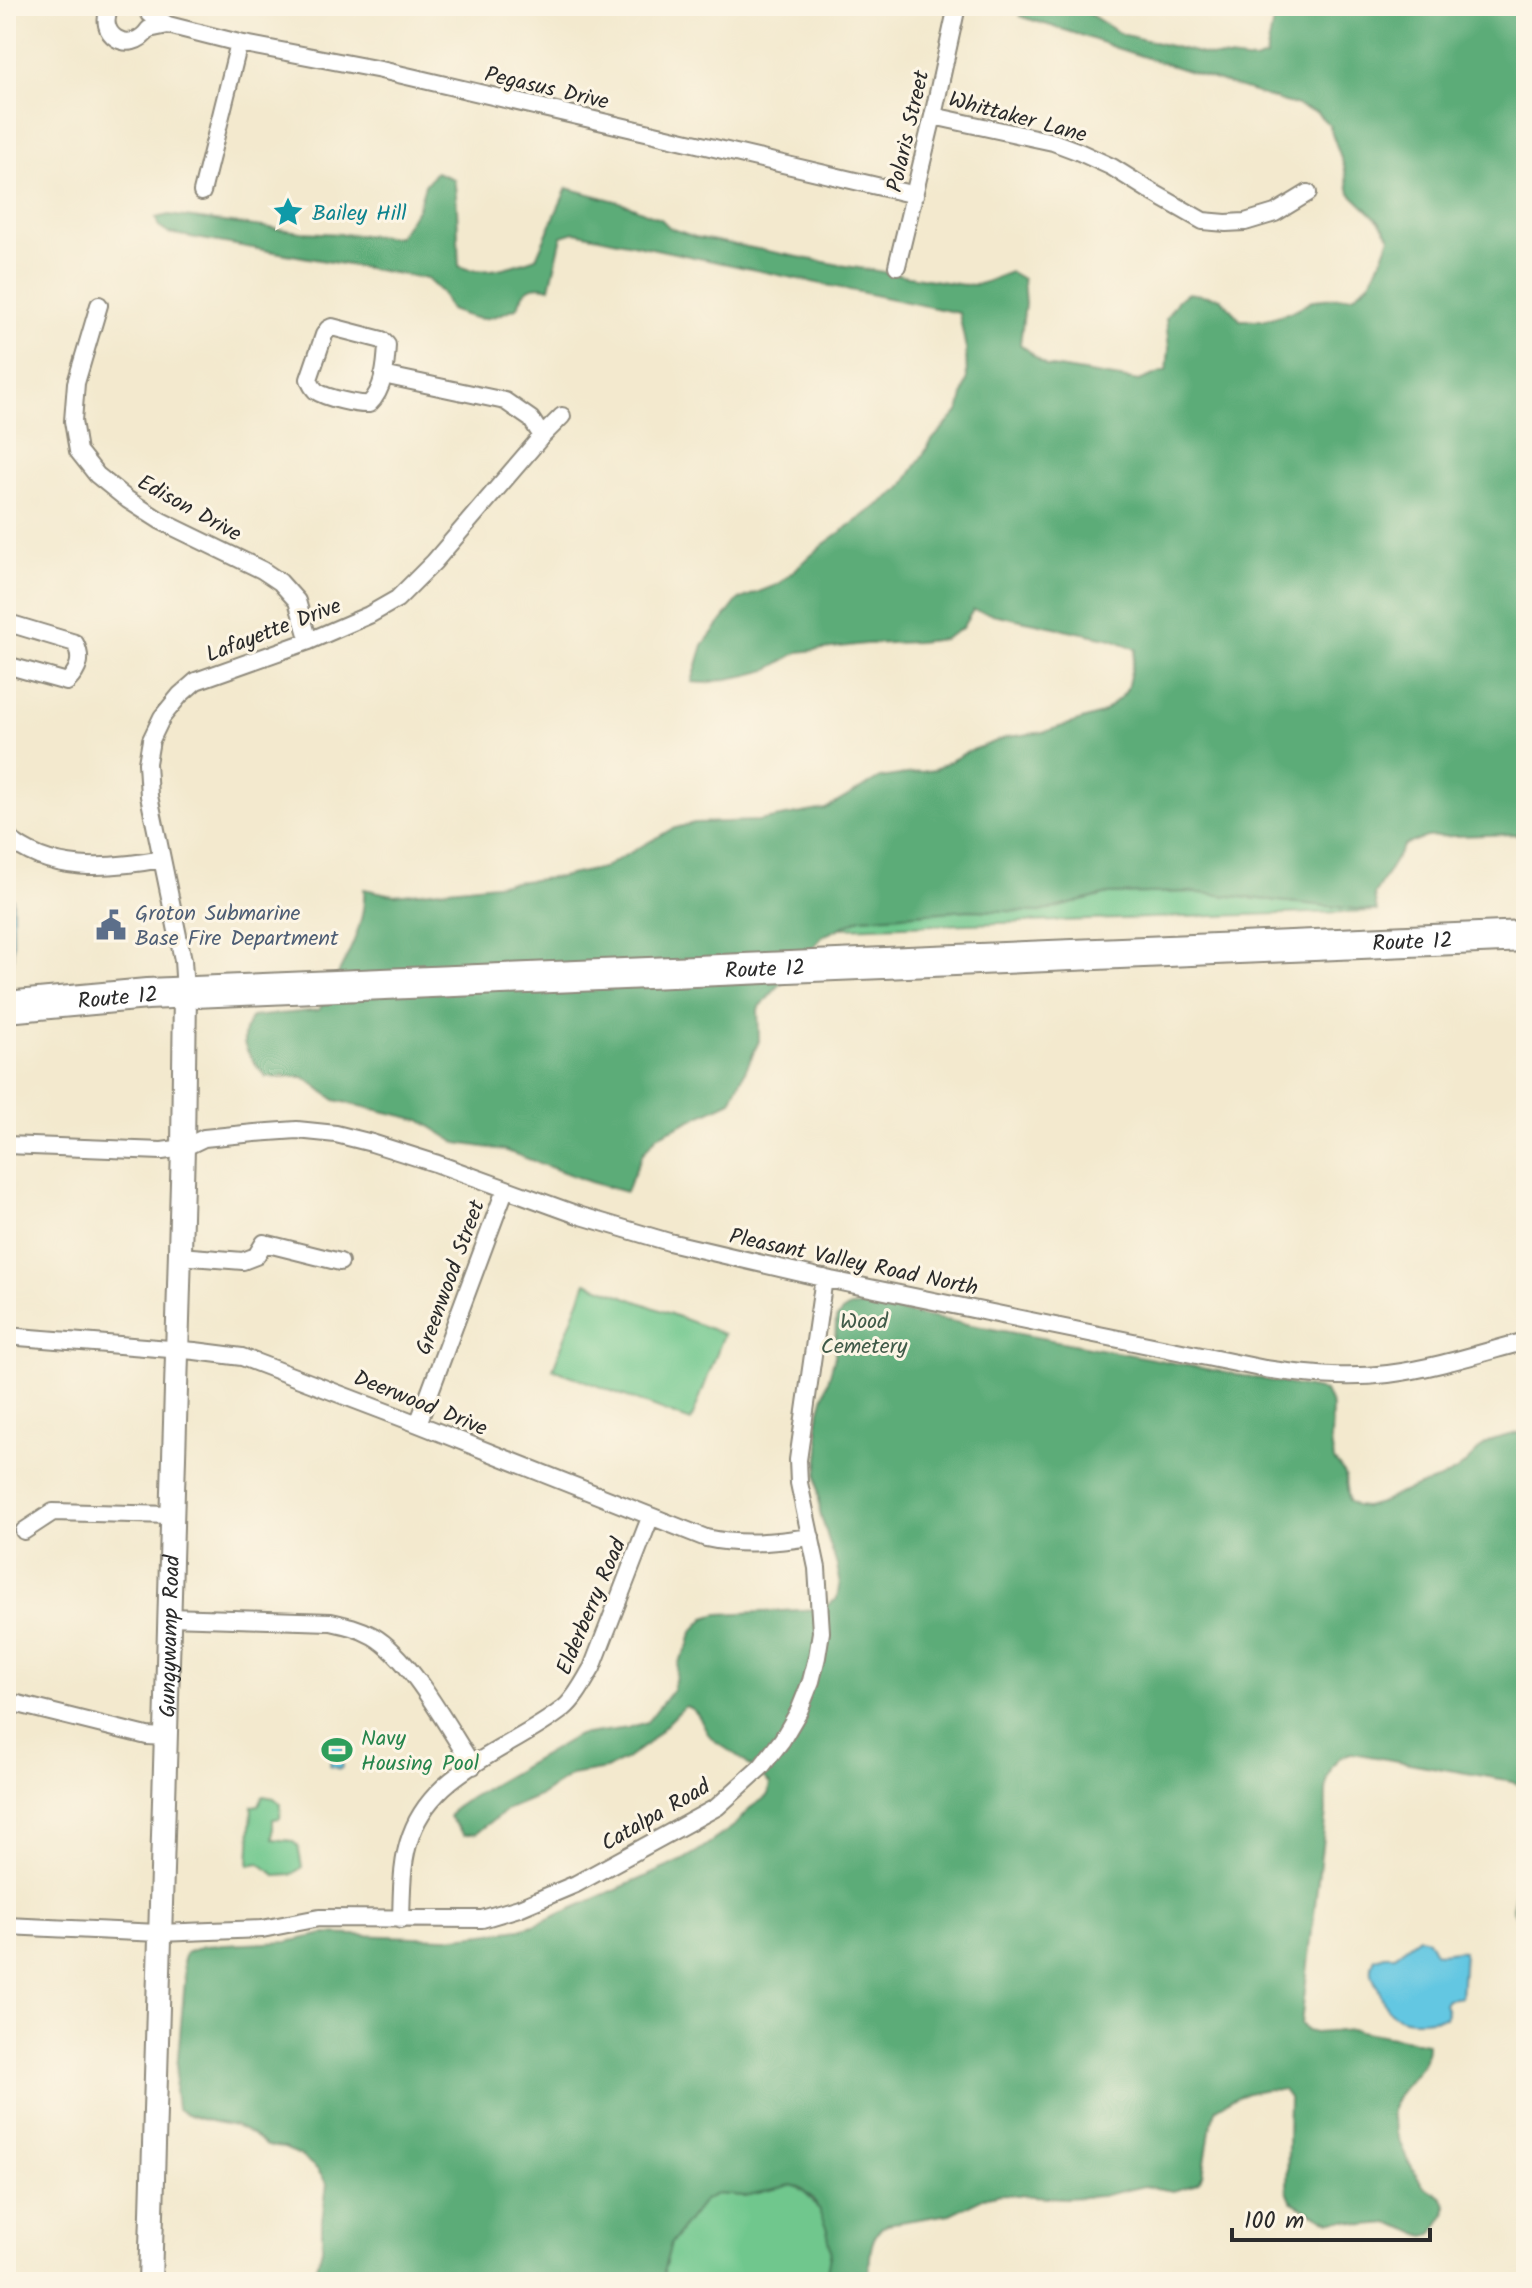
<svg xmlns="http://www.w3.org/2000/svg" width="1532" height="2288" font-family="Kalam,sans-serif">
  <rect width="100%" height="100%" fill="#fcf5e5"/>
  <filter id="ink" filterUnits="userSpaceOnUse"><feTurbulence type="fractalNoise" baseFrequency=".0125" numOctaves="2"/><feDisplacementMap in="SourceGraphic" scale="16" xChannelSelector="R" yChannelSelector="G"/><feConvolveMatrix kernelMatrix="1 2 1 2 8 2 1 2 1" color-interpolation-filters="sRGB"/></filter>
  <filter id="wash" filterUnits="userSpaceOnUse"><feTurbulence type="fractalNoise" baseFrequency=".006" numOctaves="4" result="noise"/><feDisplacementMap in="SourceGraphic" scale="32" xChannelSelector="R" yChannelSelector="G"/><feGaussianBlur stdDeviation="1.8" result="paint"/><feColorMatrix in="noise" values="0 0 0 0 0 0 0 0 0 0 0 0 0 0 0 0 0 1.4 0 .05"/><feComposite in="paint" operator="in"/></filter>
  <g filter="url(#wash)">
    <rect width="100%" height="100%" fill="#f3e9ce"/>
    <path fill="#70c78d" stroke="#4e795c" stroke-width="2" d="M1190,892L1377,911L839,928L861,918L969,910L1040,912L1109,894Z
      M586,1282L724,1334L691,1421L553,1369Z
      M263,1796L274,1798L281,1804L280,1818L273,1819V1839L292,1841L298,1846L302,1867L291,1875L277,1876L259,1863L249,1865L252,1806L259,1805Z
      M791,2185C814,2191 831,2228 831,2251C831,2261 827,2272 825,2282H665L664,2269L671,2243L704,2200L716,2194L745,2196Z"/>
    <path fill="#5cac78" stroke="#446c52" stroke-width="2" d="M1022,6H1077L1121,34L1211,56L1254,61L1266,57L1276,6H1526V836L1516,834L1427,837L1404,845L1374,895L1377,911L1190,892L1108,894L1040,912L969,910L861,918L823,936L758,1009L759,1041L731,1101L657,1136L643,1153L626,1192L590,1182L504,1150L457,1143L420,1120L335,1100L304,1077H266C249,1055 234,1043 252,1017L319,1010C337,974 367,930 364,889L394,895L560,877L603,868L672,829L694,823L758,821L825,809L880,778L934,770L967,752L1008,737L1044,732L1101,714L1123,695L1127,689L1136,649L1112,639L973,610L962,628L944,639L918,642L865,644L799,652L767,670L748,675L706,683L692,682L703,645L738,600L779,584L824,544L901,489L933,439L959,411L967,380L966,349L959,313L575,232L562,236L550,288C531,283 523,289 518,307C484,321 484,323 450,310L442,293L427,279L168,233L159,227L156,218L169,215L302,232L398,237L418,208L425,185L436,172L454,179C459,208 457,237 459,266C483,277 512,266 536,258L567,188L623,203L661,219L670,228L695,237L840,265L964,285C985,286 991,278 1011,272L1023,279L1025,304L1020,344L1046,366L1139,381L1167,370L1169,349L1166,318L1178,300L1188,293L1221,298L1240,320H1265L1293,311L1314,300L1353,296L1369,283L1382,259L1390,237L1379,221L1350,193L1344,166L1329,125L1316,112L1113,47C1083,34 1051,27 1020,16Z
      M869,1306L1325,1391L1332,1407L1331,1442L1334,1460L1345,1474L1349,1501L1356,1506L1365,1507L1383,1502L1400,1493L1443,1478L1455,1472L1464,1465L1486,1443L1494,1439L1526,1431V1789L1512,1781L1352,1753C1325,1757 1325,1790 1326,1812L1301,2024L1307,2031L1315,2033L1353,2030L1427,2043C1428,2078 1387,2088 1392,2119C1395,2136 1413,2174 1424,2186C1432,2193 1444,2194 1446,2206C1447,2217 1437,2224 1433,2234L1425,2236L1391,2223L1365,2225L1348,2221H1331L1322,2218L1291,2201L1287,2191L1289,2098L1283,2090L1266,2089L1248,2093L1232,2099L1217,2108L1211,2124L1203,2175L1198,2182L1190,2186L1173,2191L1144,2186L1101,2196L1065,2198L1000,2194L983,2198L950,2214L887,2224C867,2235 870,2262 869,2282H825L831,2250L827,2230L814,2199L799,2187L791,2185L745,2196L716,2194L704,2200L671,2243L664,2269L665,2282H290L312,2275L317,2267L322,2249V2221L327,2184L317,2169L300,2155L284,2148L266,2146L252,2134L235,2126L201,2119L184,2113L177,2109L175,2090L185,1980L183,1962L186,1953L203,1946L287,1942L324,1934L446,1938L484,1934L520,1929L537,1924L681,1861L698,1851L734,1826L750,1808L766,1797L768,1794L770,1784C760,1776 751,1766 740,1758C731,1750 717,1745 709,1735C700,1723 701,1711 685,1706L647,1744L625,1760L606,1769L571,1775L541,1795L508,1809L476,1833L464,1835L449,1817L454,1809L471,1797L578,1735L628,1728L647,1722L673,1689L679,1662L689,1645L692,1632L705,1618L718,1614L821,1609L837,1599L840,1580L837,1566L820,1513L817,1475L820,1448L817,1420L835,1356L836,1319L842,1312L850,1307Z
      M1526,1823V1936L1512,1908L1520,1872Z"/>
    <path fill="#64c7e2" stroke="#487986" stroke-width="2" d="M6,897L13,898V963L6,965Z
      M332,1735L346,1738L342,1753V1767L340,1769L330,1766L332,1752L329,1739Z
      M1419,1937L1428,1939L1435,1952C1445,1955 1454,1949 1464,1951L1461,1997L1447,1999L1444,2003L1447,2013L1445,2017C1426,2020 1397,2026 1385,2005C1382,2000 1381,1993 1378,1988C1372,1977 1369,1969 1375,1958L1385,1955H1395Z"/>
  </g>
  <g filter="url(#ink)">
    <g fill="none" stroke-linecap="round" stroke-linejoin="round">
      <g stroke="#8f8a7c" stroke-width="20">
        <path id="street" d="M111,6C94,34 130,57 149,29L168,25L150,14L146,6
          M168,25L239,43L381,70L915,195
          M933,116L1053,142L1077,151L1112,167L1152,192L1203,221L1226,223L1245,222L1275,213L1308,193
          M202,192L239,43
          M897,266L933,116L957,6
          M99,305L76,383L73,421L78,451L97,475L128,500L161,521L262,570L280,582L297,601L309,641
          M332,327L382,340L387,345C386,365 384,390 369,404C358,405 326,398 316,391C312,387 311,385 309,379L324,335L328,329Z
          M383,375L505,401L531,419L542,436
          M6,626L15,625L75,643C83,659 79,670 67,682L6,665
          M6,836C49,874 109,869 162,859
          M185,992L183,960L149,796L147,763L151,740L162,717L180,695L196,681L309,641L369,615L397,599L434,562L542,436L562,416
          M6,1145L162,1151L183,1148L204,1138L255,1133L297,1130L336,1134L372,1143L435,1163L578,1215L669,1242L831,1280L1265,1369C1306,1375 1347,1379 1388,1374C1435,1368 1481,1353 1526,1341
          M179,1256L243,1261L256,1256L264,1243L340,1262
          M6,1336L195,1351L242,1357L418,1424L706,1538C741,1546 775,1542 811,1537
          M418,1424L505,1190
          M24,1531L53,1512L172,1515
          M169,1617L331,1622C345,1625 359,1628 373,1636C412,1659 447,1727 473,1766
          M6,1701L147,1736L165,1737
          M401,1920C402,1892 401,1862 411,1835C435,1768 513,1749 564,1708C576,1698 584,1681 592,1668L650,1518
          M6,1926L159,1933L262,1929L319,1918L482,1919L519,1908L576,1884L717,1807L761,1767L782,1740L799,1711L811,1681L817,1657L821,1632L817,1568L799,1483L798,1460L824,1278"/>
      </g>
      <g stroke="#8f8a7c" stroke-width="26">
        <g id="secondary">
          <path id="s1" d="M150,2282L183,1148L185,992"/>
        </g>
      </g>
      <g stroke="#8f8a7c" stroke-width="34">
        <g id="highway">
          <path id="s2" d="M6,1007L147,994L1526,936"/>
        </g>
      </g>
      <use href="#street" stroke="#fff" stroke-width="16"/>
      <use href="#secondary" stroke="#fff" stroke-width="22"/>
      <use href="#highway" stroke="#fff" stroke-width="30"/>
    </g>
  </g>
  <defs>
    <g id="sight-bare" transform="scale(2.4)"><path d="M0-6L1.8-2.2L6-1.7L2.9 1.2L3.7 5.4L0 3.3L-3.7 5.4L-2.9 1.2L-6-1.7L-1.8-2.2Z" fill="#0f9aa8" stroke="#fcf5e5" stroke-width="2.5" paint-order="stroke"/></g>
    <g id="civic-bare" transform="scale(2.4)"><path d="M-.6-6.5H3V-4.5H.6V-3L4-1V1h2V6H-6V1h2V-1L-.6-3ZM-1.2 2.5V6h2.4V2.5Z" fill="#5c6f8a" stroke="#fcf5e5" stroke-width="2.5" paint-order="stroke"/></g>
    <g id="stadium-bare" transform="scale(2.4)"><path d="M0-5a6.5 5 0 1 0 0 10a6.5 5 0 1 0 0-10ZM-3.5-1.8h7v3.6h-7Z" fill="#2e9e5b" stroke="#fcf5e5" stroke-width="2.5" paint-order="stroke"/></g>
  </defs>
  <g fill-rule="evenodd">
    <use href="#sight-bare" x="288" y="212"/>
    <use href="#civic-bare" x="111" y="925"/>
    <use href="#stadium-bare" x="337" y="1750"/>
  </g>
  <g text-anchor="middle" stroke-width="6" stroke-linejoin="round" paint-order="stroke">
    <g font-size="22" fill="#2b2b2b" stroke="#fcf5e5">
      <text transform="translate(547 87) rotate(13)" y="8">Pegasus Drive</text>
      <text transform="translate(1018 116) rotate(15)" y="8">Whittaker Lane</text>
      <text transform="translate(907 131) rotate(-77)" y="8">Polaris Street</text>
      <text transform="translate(190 507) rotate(29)" y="8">Edison Drive</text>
      <text transform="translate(273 629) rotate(-21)" y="8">Lafayette Drive</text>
      <text dy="8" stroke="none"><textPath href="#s2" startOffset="1408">Route 12</textPath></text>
      <text dy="8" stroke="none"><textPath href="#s2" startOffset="760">Route 12</textPath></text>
      <text dy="8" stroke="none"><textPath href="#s2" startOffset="112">Route 12</textPath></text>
      <text transform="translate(854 1261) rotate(12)" y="8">Pleasant Valley Road North</text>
      <text transform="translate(449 1277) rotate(-70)" y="8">Greenwood Street</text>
      <text transform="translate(421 1402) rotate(22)" y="8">Deerwood Drive</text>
      <text transform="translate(590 1606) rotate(-67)" y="8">Elderberry Road</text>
      <text dy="8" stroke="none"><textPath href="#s1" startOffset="646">Gungywamp Road</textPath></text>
      <text transform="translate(655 1814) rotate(-30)" y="8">Catalpa Road</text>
    </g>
    <g font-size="22" fill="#0d838f" stroke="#fcf5e5" text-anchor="start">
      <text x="312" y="220">Bailey Hill</text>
    </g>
    <g font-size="22" fill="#4e5e75" stroke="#fcf5e5" text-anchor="start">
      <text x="135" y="920">Groton Submarine<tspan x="135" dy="25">Base Fire Department</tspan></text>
    </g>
    <g font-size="22" fill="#405a48" stroke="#fcf5e5">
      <text x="864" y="1328">Wood<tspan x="864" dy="25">Cemetery</tspan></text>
    </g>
    <g font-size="22" fill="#27864d" stroke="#fcf5e5" text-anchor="start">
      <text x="361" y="1745">Navy<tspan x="361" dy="25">Housing Pool</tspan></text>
    </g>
  </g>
  <rect width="1532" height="2288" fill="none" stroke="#fcf5e5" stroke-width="32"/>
  <path d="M1232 2228v12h198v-12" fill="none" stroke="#2b2b2b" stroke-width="4"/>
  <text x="1244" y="2228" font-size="24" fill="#2b2b2b" stroke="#fcf5e5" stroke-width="6" paint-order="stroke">100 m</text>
</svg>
